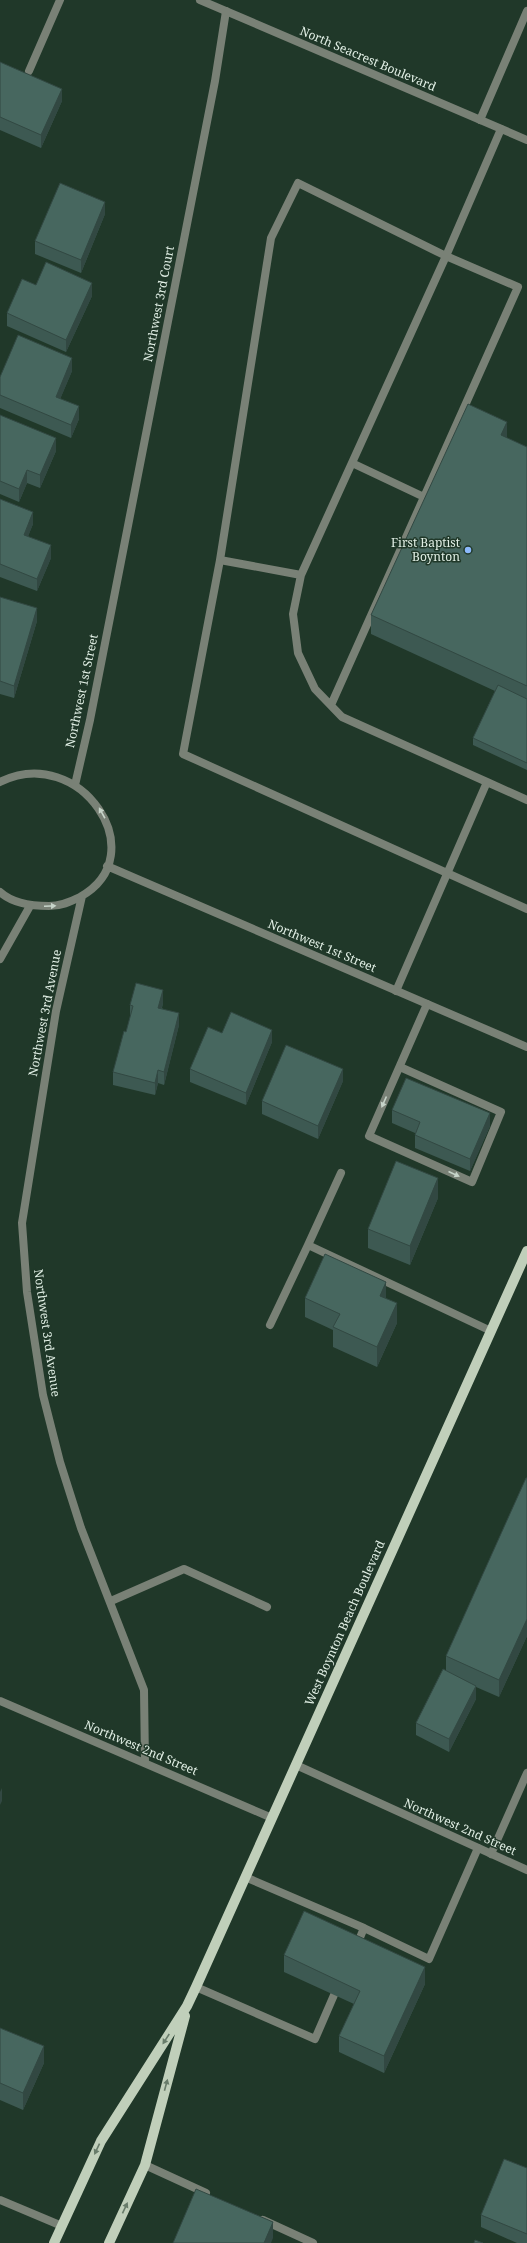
<svg xmlns="http://www.w3.org/2000/svg" width="527" height="2243" font-family="'Noto Serif',serif">
  <rect width="100%" height="100%" fill="#203829"/>
  <g fill="none" stroke-linecap="round" stroke-linejoin="round">
    <path stroke="#798176" stroke-width="8" d="M29,71L60,0
      M352,463L424,497
      M220,560L271,238L298,183L446,256L301,575
      M331,705L518,287L446,256L501,129
      M487,782L527,800
      M396,991L487,782L342,717L315,689L298,653L293,614L301,575L220,560L183,754L527,909
      M400,1067L501,1112L472,1182L369,1136L427,1004
      M308,1245L341,1173
      M270,1325L308,1245L491,1331
      M111,1601L184,1569L267,1607
      M491,1854L527,1773
      M245,1877L364,1928L356,1947
      M364,1928L429,1959L478,1848
      M196,1987L315,2039L334,1995
      M145,2165L206,2193
      M263,2220L313,2243"/>
    <path stroke="#798176" stroke-width="8" d="M480,120L527,11
      M0,782C80,742 156,855 80,897C70,902 61,906 49,906C33,906 12,903 0,892
      M75,785L90,720L215,81L226,11
      M107,866L527,1047
      M82,896L56,1011L22,1223L27,1292L43,1395L60,1462L81,1528L144,1690L145,1763
      M0,959L30,906
      M0,1701L272,1818
      M296,1765L527,1870
      M0,2200L62,2226"/>
    <path stroke="#798176" stroke-width="8" d="M200,0L527,140"/>
    <path stroke="#c0cfba" stroke-width="10" d="M54,2243L101,2141L187,2006L196,1987L527,1251
      M109,2243L145,2165L185,2016"/>
  </g>
  <path fill="#3d5952" d="M0,62L62,101L41,148L0,130Z
    M105,214L81,273L35,254V241Z
    M36,285L92,296L66,352L7,326V313Z
    M72,371L60,399L79,419L71,438L0,408V377Z
    M0,415L56,451L40,488L27,483L19,502L0,494Z
    M507,438L527,447V770L473,745V738L495,691L371,634V615Z
    M0,499L33,524L28,536L51,558L37,591L0,577Z
    M0,597L37,621L14,698L0,694Z
    M163,1003L162,1008L179,1025L164,1085L158,1083L155,1095L113,1085V1072L126,1032L130,1018V1005Z
    M222,1033L272,1042L246,1105L190,1082V1069Z
    M343,1081L318,1139L262,1114V1101Z
    M392,1110L490,1126L470,1171L415,1148V1133L392,1123Z
    M438,1198L410,1265L368,1248V1229Z
    M305,1298L386,1299L397,1323L377,1367L333,1347V1330L305,1317Z
    M527,1478V1636L499,1697L476,1687V1699L449,1752L416,1735V1723L446,1670V1656Z
    M284,1955L425,1984L384,2073L339,2052V2036L354,2004L284,1972Z
    M0,2028L44,2063L23,2110L0,2100Z
    M527,2168V2243H517L481,2227V2215Z"/>
  <path fill="#324842" d="M62,89V101L41,148V135Z
    M105,202V214L81,273V260Z
    M92,283V296L66,352V340Z
    M72,358V371L56,409V397Z
    M79,406V419L71,438V425Z
    M507,422V441L501,435Z
    M56,438V451L40,488V475Z
    M27,470V483L19,502V489Z
    M33,512V524L24,547V535Z
    M51,545V558L37,591V579Z
    M37,608V621L14,698V686Z
    M163,990V1003L158,1020V1008Z
    M179,1013V1025L164,1085V1072Z
    M272,1030V1042L246,1105V1093Z
    M343,1069V1081L318,1139V1126Z
    M158,1070V1083L155,1095V1083Z
    M490,1113V1126L470,1171V1159Z
    M438,1178V1198L410,1265V1246Z
    M386,1282V1301L380,1296Z
    M397,1303V1323L377,1367V1347Z
    M527,1619V1636L499,1697V1680Z
    M476,1686V1699L449,1752V1739Z
    M2,1788V1801L0,1805V1792Z
    M425,1967V1984L384,2073V2056Z
    M44,2046V2063L23,2110V2093Z
    M273,2222V2238L271,2243H264Z"/>
  <path fill="#47675f" stroke="#324842" d="M0,62L62,89L41,135L0,117Z
    M60,183L105,202L81,260L35,241Z
    M46,262L92,283L66,340L7,313L22,279L36,285Z
    M18,335L72,358L56,397L79,406L71,425L0,395V377Z
    M468,404L507,422L501,435L527,447V686L371,615Z
    M0,415L56,438L40,475L27,470L19,489L0,481Z
    M0,499L33,512L24,535L51,545L37,579L0,564Z
    M0,597L37,608L14,686L0,681Z
    M498,685L527,699V763L473,738Z
    M136,983L163,990L158,1008L179,1013L164,1072L158,1070L155,1083L113,1072L124,1031L126,1032L133,1006L130,1005Z
    M231,1012L272,1030L246,1093L190,1069L208,1027L222,1033Z
    M286,1045L343,1069L318,1126L262,1101Z
    M406,1078L490,1113L470,1159L415,1135L420,1122L392,1110Z
    M396,1161L438,1178L410,1246L368,1229Z
    M325,1254L386,1282L380,1296L397,1303L377,1347L333,1327L340,1314L305,1298Z
    M526,1478H527V1619L499,1680L446,1656Z
    M443,1669L476,1686L449,1739L416,1723Z
    M304,1911L425,1967L384,2056L339,2036L360,1991L284,1955Z
    M0,2028L44,2046L23,2093L0,2083Z
    M504,2159L527,2168V2234L481,2215Z
    M196,2189L273,2222L264,2243H173Z
    M475,2240L483,2243H474Z"/>
  <defs><path id="oneway-solid" d="M-6-.8H1V-3.2L6.5 0L1 3.2V.8H-6Z"/></defs>
  <g fill="#c7d4c9">
    <use href="#oneway-solid" transform="translate(102 813) rotate(-119)"/>
    <use href="#oneway-solid" transform="translate(50 906) rotate(-2)"/>
    <use href="#oneway-solid" transform="translate(384 1102) rotate(114)"/>
    <use href="#oneway-solid" transform="translate(454 1174) rotate(24)"/>
  </g>
  <g fill="#687c6a">
    <use href="#oneway-solid" transform="translate(166 2039) rotate(123)"/>
    <use href="#oneway-solid" transform="translate(166 2085) rotate(-75)"/>
    <use href="#oneway-solid" transform="translate(97 2149) rotate(115)"/>
    <use href="#oneway-solid" transform="translate(125 2208) rotate(-65)"/>
  </g>
  <circle fill="#8cb9fc" stroke="#203829" stroke-width="1.5" cx="468" cy="550" r="4"/>
  <g text-anchor="middle" stroke-width="3" stroke-linejoin="round" paint-order="stroke">
    <g font-size="12" fill="#e1efe5" stroke="#203829">
      <text transform="translate(368 59) rotate(23)" y="4">North Seacrest Boulevard</text>
      <text transform="translate(159 304) rotate(-79)" y="4">Northwest 3rd Court</text>
      <text transform="translate(82 691) rotate(-78)" y="4">Northwest 1st Street</text>
      <text transform="translate(322 946) rotate(23)" y="4">Northwest 1st Street</text>
      <text transform="translate(45 1013) rotate(-79)" y="4">Northwest 3rd Avenue</text>
      <text transform="translate(47 1333) rotate(82)" y="4">Northwest 3rd Avenue</text>
      <text transform="translate(345 1623) rotate(-66)" y="4">West Boynton Beach Boulevard</text>
      <text transform="translate(141 1748) rotate(23)" y="4">Northwest 2nd Street</text>
      <text transform="translate(460 1827) rotate(24)" y="4">Northwest 2nd Street</text>
    </g>
    <g font-size="12" fill="#e1efe5" stroke="#203829" text-anchor="end">
      <text x="460" y="547">First Baptist<tspan x="460" dy="14">Boynton</tspan></text>
    </g>
  </g>
</svg>
